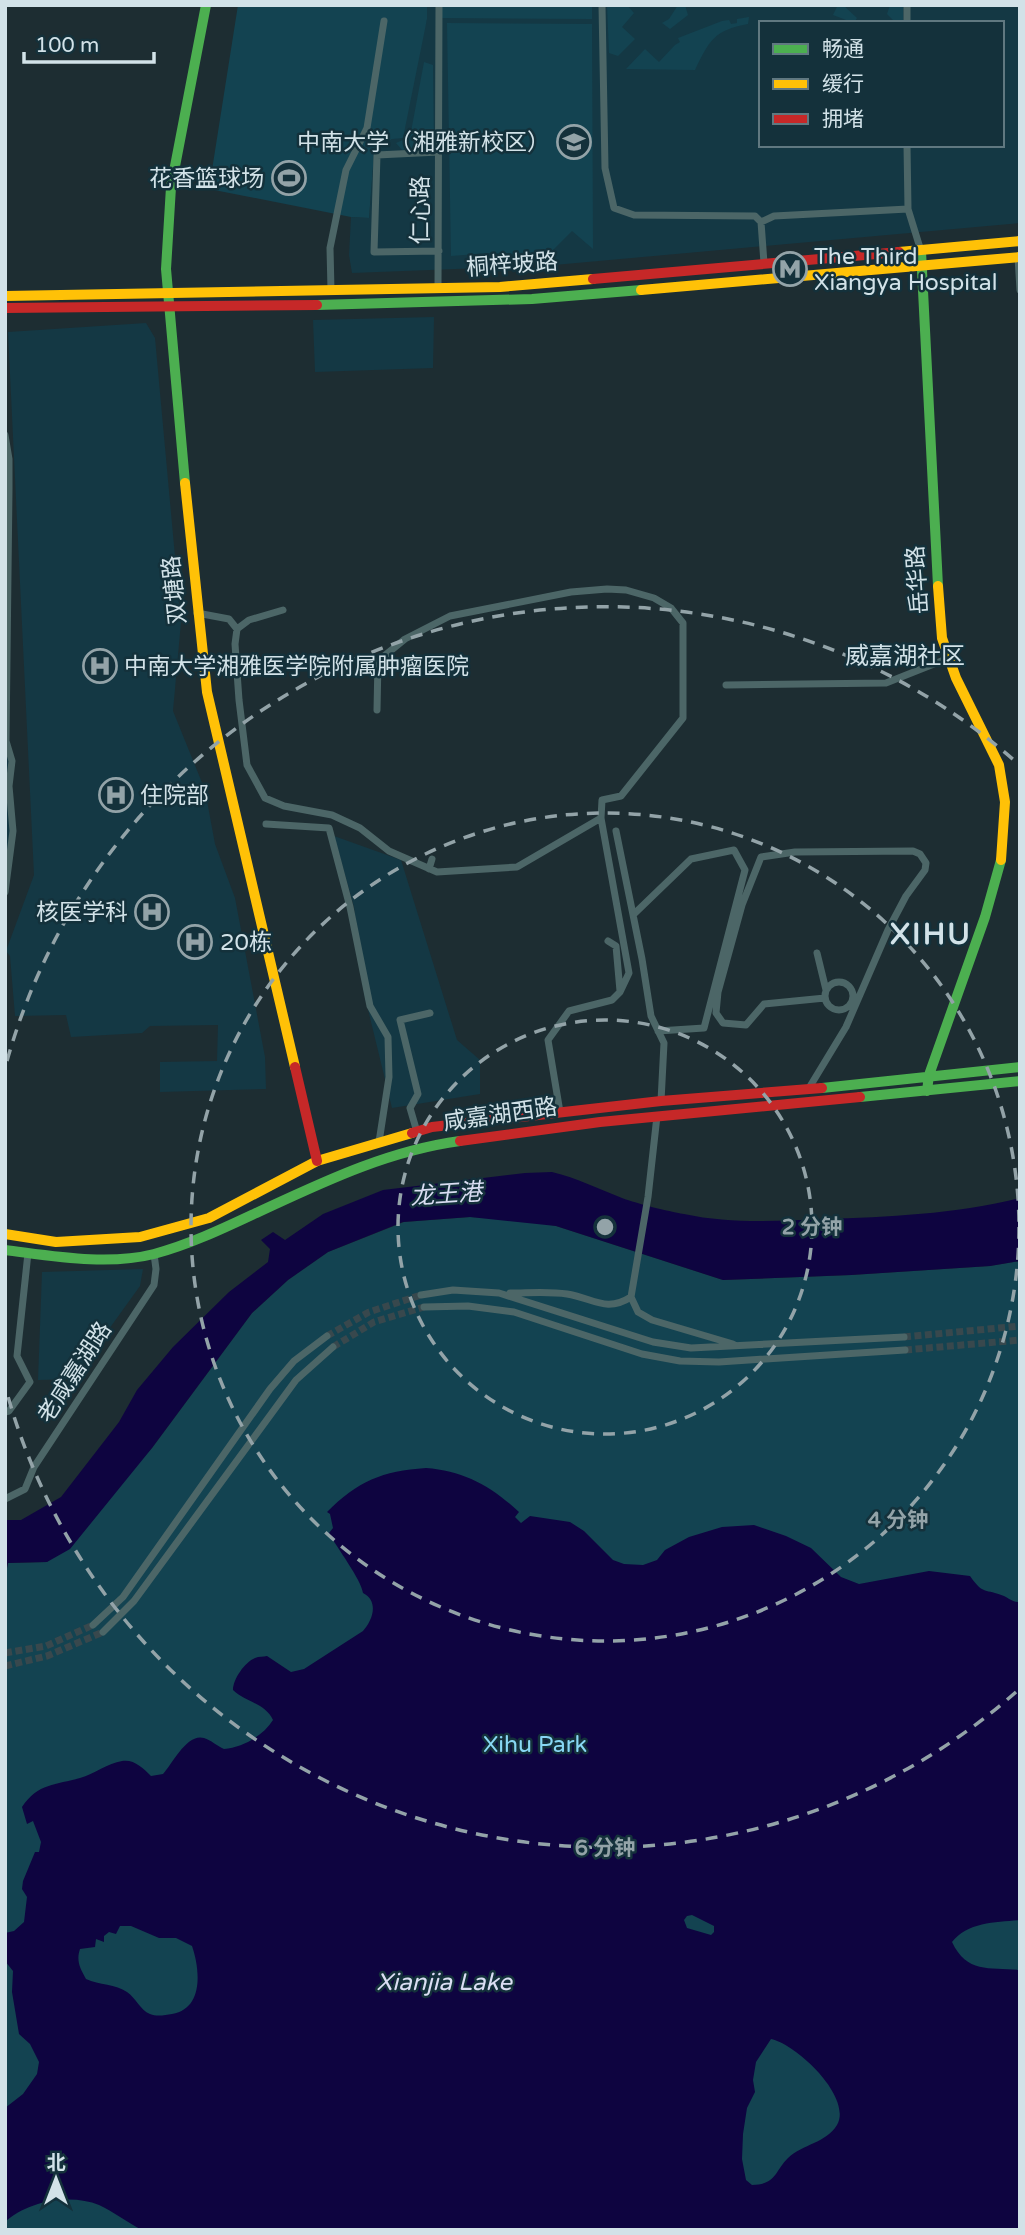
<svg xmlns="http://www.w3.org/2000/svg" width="1025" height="2235" font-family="'Varela Round','Noto Sans SC',sans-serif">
  <rect width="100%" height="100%" fill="#1d2d32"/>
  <path fill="#143844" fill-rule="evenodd" d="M427,5H1020V223L543,266L536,259L512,261L508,267L352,273L349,255L351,217L369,218L374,153L392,139L427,19ZM761,23H1002V145H761Z
    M434,317L433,368L315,372L313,320Z
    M146,323L155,338L181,622L173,711L205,790L215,844L235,898L265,1057L266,1089L160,1092V1062L217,1061L218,1025L150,1026L142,1033L71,1037L66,1015L15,1016L10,956L6,951L34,875L8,332Z
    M5,756L11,759L13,825L5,886Z
    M334,836L401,860L457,1040L480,1060V1094L392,1108L364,993L354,907Z
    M143,1269L140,1286L73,1379L38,1380L42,1272Z"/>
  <path fill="#134351" d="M238,5H427V19L403,138L392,139L374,154L369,218L351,217L209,189Z
    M440,5H592V19L440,18Z
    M607,5H627L634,13L622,27L635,39L618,56L609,53Z
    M678,5H685L688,15L670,29L662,23L669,19Z
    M834,5H843L857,18L854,23L833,15L837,7Z
    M890,5H903V23H896L887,14Z
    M749,17L748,24C714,30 709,41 695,70L626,69L645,49L659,62L675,45L680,42L678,38L722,21L729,20L731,24L737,23V19Z
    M447,23L592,24L593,249L572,231L553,250L544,255L490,253L451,256Z
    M424,62L433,65L434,147L402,150L396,143L410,137Z
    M470,1217L523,1220L556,1226L723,1280L851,1275L990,1266L1020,1261V2230H5V1579L8,1563L47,1562L152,1448L252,1313L288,1280L328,1252L404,1222Z"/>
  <path fill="#0e0440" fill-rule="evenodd" d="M552,1172C577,1178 599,1189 622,1198C638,1204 667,1211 684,1214C730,1224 777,1221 823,1219C889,1217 956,1214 1020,1198V1261L990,1266L851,1275L723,1280L556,1226L470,1217L403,1222L328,1252L288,1280L252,1313L152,1448L70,1549L47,1562L8,1563L5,1578V1520H21L61,1497L119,1422L137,1390L173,1347L229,1292L268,1262L270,1249L261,1240L273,1232L285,1240L323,1214L383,1190L525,1173Z
    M426,1468C464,1471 491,1486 519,1512L515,1517L521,1523L530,1516L570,1522L584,1531L613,1560L624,1564L643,1565L657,1560L665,1550L689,1537L722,1527L754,1525L786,1536L811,1548L841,1577L859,1584L929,1571L970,1576C984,1596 985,1588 1004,1596C1010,1599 1012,1602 1020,1602V1920C997,1922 967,1922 952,1942C967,1974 990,1967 1020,1970V2230H142C127,2222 114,2212 99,2205C71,2193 27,2201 5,2222V2108L23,2094L37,2074L39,2062L30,2044L19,2034L12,1992L13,1971L5,1961V1933L14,1931L24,1922L27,1897L22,1889L23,1881L35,1852H39L41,1842L33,1821L27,1824L22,1807C38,1783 56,1785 80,1778C94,1774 108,1763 122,1761C134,1759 143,1768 151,1776L163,1774C173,1763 187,1733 204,1738C211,1740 217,1746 224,1749C243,1747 263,1736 273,1720C265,1703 245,1702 233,1690C233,1679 245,1662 255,1658C259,1656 263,1657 267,1656L291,1672L304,1669L363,1631C373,1620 379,1601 363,1593C361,1579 337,1548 329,1533L333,1528L330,1514L327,1512C358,1481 382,1471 426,1468ZM692,1915L714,1926V1932L711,1935L687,1928L684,1920L687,1916ZM120,1926H131L159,1938H176L192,1946C200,1969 204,2009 172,2014C165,2015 157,2017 150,2014C140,2010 136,1998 127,1992C116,1984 99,1985 86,1979C80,1968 76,1961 80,1949L95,1947L96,1939L104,1942V1936L109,1932L116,1934ZM771,2039C796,2044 853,2097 837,2125C826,2143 803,2144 788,2158C774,2172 777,2184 752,2185L746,2180L742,2159L743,2134L747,2108L755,2092L753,2080L756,2062Z"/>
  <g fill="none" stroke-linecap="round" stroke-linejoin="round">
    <path stroke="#38484d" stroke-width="7" stroke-dasharray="7 3.5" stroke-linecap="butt" d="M327,1336L369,1312L421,1295
      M904,1337L1020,1326
      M333,1347L374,1322L424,1307
      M905,1350L1020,1340
      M5,1653L46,1646L93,1625
      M5,1666L47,1656L103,1632"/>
    <path stroke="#4c6667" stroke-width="7" d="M602,5L605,168L614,208L634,215L755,216L761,222L764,263
      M907,5V23
      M907,145L908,209L921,251
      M439,152L377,155L374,252L439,251
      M761,222L774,216L908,209
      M1018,257L1020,290
      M438,289L439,5
      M331,290L330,248L346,170L367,128L384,21
      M5,435L9,459V489L6,741L12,761L9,786L13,831L5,892
      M197,613L229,619L237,629L235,644L239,700L247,765L265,798L284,806L332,815L360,828L389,851L437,872L517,867L601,818
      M237,629L249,620L283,610
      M726,685L886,683L949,658
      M377,710L378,661L405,639L450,616L571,592L607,589L626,590L654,598L671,608L683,623V718L621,796L602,800L601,818L629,973L620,992L612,1000L569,1011L548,1040L560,1112
      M266,824L329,828L350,907L370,1006L388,1037L389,1077L379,1142
      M616,831L642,959L651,1016L664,1043L661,1101
      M429,869L432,859
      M634,914L691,859L734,850L745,870L704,1028L658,1031
      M608,941L616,946L620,991
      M817,953L826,990
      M825 996a14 14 0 1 1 28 0a14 14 0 1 1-28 0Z
      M809,1088L846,1027L888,930L906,896L925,870L926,863L920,854L913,851L795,852L761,857L742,905L718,992L716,1013L723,1023L746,1025L764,1004L825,998
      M657,1116L648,1197L631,1297L638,1312L652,1320L733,1344
      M417,1132L410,1108L418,1094L400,1020L430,1013
      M510,1293C528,1293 549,1291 567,1294C593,1298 606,1313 631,1297
      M421,1295L453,1290L499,1293L653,1342L691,1348L904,1337
      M424,1307L468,1306L514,1312L642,1354L680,1361L719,1362L905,1350
      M5,1412L9,1411L30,1382L17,1356L28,1253
      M5,1499L25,1489L34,1467L154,1285L156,1269L154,1254
      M93,1625L123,1597L270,1389L294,1361L327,1336
      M103,1632L134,1601L296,1380L333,1347"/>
    <path stroke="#4caf50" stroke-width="10" d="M921,251L938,586
      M317,305L532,299L641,290
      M185,483L166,269L171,187L206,5
      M822,1088L1020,1067
      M927,1091L929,1075L985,917L1001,860
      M860,1097L1020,1081
      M5,1250C53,1256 107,1266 154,1254C188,1245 222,1229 254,1214C321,1183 386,1151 460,1141"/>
    <path stroke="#ffc107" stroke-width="10" d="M899,252L1020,241
      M641,290L1020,257
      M5,296L500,287L593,279
      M185,483L207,692L295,1067
      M938,586L942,638L956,678L999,765L1005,802L1001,860
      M5,1234L56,1242L140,1237L209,1218L317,1161L412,1133"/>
    <path stroke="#c62828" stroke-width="10" d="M593,279L899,252
      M5,308L317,305
      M295,1067L317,1161
      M412,1133L432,1127L661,1101L822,1088
      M460,1141L600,1122L860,1097"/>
  </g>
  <g fill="none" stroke="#93a3a8" stroke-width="3.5" stroke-dasharray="12 9">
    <circle cx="605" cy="1227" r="207"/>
    <circle cx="605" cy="1227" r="414"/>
    <path d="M1016 1692A621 621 0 0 1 7 1393M7 1061A621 621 0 0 1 1016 762"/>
  </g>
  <defs>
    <g id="university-ring" transform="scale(1.75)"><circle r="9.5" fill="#14313b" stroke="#93a3a8" stroke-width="1.5"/><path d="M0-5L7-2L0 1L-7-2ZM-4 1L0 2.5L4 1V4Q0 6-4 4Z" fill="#93a3a8"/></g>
    <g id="stadium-ring" transform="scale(1.75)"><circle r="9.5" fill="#14313b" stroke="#93a3a8" stroke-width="1.5"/><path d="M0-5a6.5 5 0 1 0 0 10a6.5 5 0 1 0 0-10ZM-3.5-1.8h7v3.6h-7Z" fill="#93a3a8"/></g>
    <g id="metro-ring" transform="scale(1.75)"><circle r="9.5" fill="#14313b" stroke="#93a3a8" stroke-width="1.5"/><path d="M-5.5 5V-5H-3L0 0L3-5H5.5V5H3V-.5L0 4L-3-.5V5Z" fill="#93a3a8"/></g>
    <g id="hospital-ring" transform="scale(1.75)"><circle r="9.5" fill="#14313b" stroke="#93a3a8" stroke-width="1.5"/><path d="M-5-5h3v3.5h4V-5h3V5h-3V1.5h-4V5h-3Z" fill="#93a3a8"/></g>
  </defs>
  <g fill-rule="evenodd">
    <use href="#university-ring" x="574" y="142"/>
    <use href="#stadium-ring" x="289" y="178"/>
    <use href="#metro-ring" x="790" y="269"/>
    <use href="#hospital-ring" x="100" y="666"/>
    <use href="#hospital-ring" x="116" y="795"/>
    <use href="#hospital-ring" x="152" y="912"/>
    <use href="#hospital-ring" x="195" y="942"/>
  </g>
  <g text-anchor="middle" stroke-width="5" stroke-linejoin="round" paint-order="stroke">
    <g font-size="23" fill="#d2e2e8" stroke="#14313b" text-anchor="start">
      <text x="550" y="150" text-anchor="end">中南大学（湘雅新校区）</text>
      <text x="264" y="186" text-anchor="end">花香篮球场</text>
      <text x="814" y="264">The Third<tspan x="814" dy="26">Xiangya Hospital</tspan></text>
      <text x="124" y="674">中南大学湘雅医学院附属肿瘤医院</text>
      <text x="140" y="803">住院部</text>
      <text x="128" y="920" text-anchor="end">核医学科</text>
      <text x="220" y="950">20栋</text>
    </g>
    <g font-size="23" fill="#d2e2e8" stroke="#14313b">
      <text transform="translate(420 210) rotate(-90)" y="8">仁心路</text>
      <text transform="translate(512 264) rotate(-4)" y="8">桐梓坡路</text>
      <text transform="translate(917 580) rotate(-94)" y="8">岳华路</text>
      <text transform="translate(174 590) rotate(-96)" y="8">双塘路</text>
      <text transform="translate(500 1114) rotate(-8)" y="8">咸嘉湖西路</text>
      <text transform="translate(74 1372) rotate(-57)" y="8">老咸嘉湖路</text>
    </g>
    <g font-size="23" fill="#88d7f4" stroke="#14313b">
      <text x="535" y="1752">Xihu Park</text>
    </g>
    <g font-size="24" fill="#d2e2e8" stroke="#14313b">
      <text x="905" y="664">威嘉湖社区</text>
    </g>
    <g font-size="24" font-style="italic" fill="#dadef3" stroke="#14313b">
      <text transform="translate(446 1194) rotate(-4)" y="8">龙王港</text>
      <text x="444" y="1990">Xianjia Lake</text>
    </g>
    <g font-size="30" font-weight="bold" letter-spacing="2" fill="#d2e2e8" stroke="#14313b">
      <text x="931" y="944">XIHU</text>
    </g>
  </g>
  <circle cx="605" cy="1227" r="10" fill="#93a3a8" stroke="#14313b" stroke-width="3.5"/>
  <g font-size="21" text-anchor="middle" font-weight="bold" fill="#93a3a8" stroke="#14313b" stroke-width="5" stroke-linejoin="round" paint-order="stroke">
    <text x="812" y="1234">2 分钟</text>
    <text x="898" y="1527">4 分钟</text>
    <text x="605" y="1855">6 分钟</text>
  </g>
  <rect width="1025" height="2235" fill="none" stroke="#d2e2e8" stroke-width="14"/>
  <rect x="759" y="21" width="245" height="126" fill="#14313b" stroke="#607880" stroke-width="2"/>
  <rect x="773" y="44" width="35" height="10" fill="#4caf50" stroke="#607880" stroke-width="2"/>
  <text x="822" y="56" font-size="21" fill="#d2e2e8">畅通</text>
  <rect x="773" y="79" width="35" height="10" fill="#ffc107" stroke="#607880" stroke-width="2"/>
  <text x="822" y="91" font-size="21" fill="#d2e2e8">缓行</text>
  <rect x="773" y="114" width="35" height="10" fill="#c62828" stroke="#607880" stroke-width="2"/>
  <text x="822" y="126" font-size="21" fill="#d2e2e8">拥堵</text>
  <g transform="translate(56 2179)" stroke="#14313b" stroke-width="5" paint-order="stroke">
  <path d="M0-5L12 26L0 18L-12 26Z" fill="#d2e2e8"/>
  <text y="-10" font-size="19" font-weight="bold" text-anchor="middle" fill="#d2e2e8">北</text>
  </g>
  <path d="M24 52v10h130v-10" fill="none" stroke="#d2e2e8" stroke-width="3.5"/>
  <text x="35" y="52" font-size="21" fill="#d2e2e8" stroke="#14313b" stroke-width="5" paint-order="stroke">100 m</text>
</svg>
